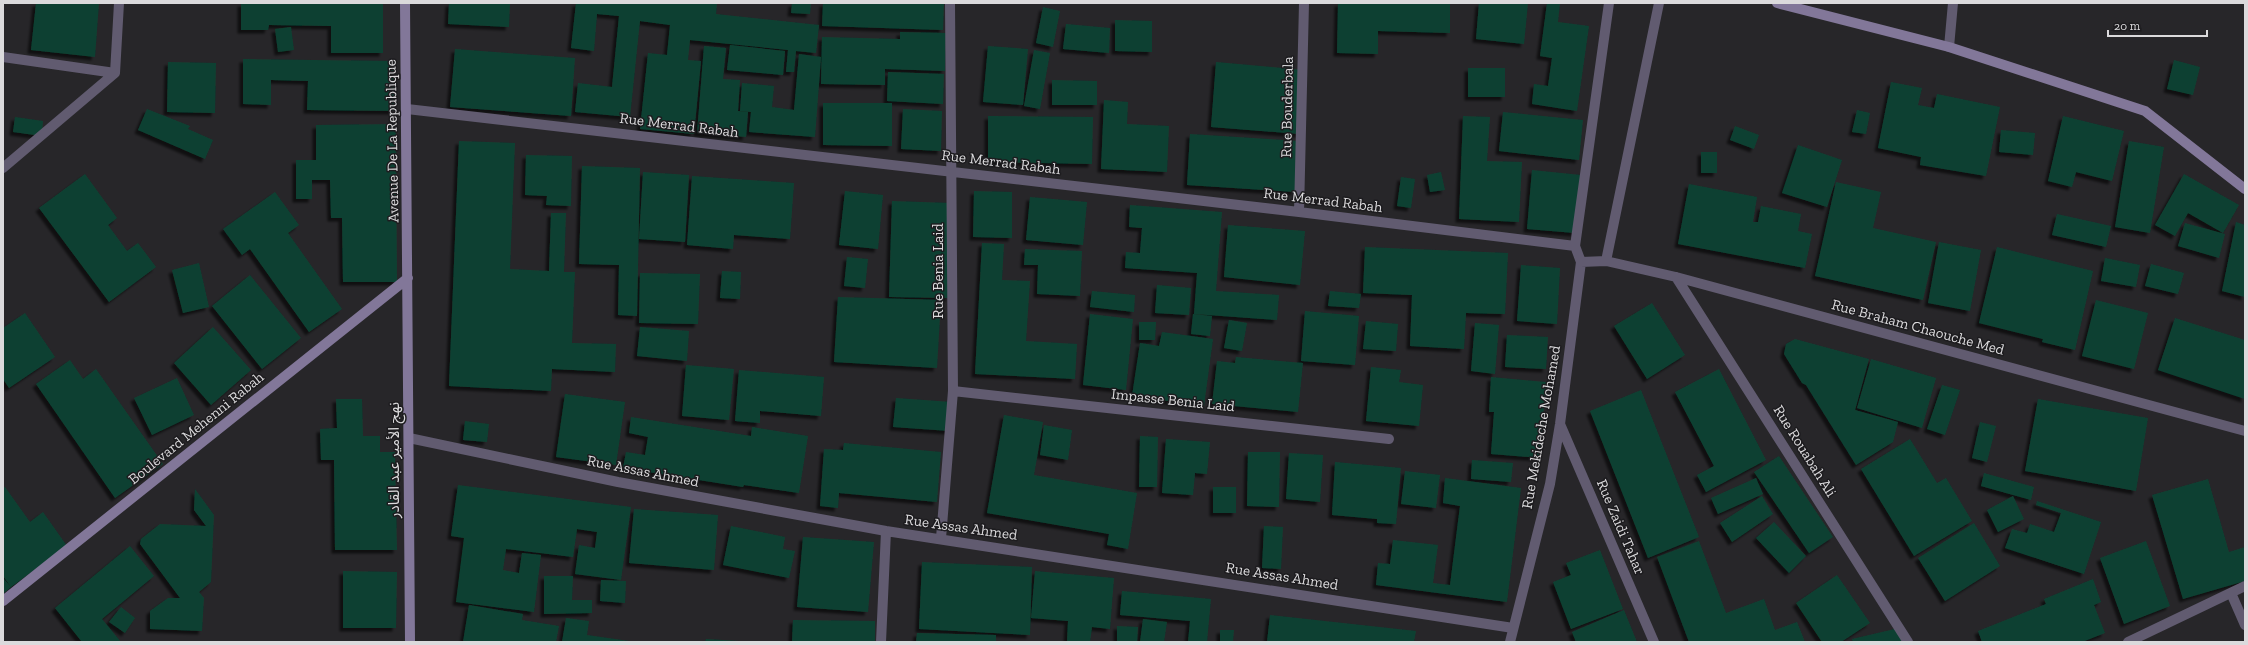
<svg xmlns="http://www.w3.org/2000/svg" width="2248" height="645" font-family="'Zilla Slab','Noto Sans Arabic',serif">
  <defs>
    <filter id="shadow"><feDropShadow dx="-3.5" dy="3.5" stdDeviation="1" flood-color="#0009"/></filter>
  </defs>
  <rect width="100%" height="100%" fill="#272629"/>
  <path fill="#0d4132" filter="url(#shadow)" d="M36,3H99L95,57L31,50Z
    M241,3H383V53H331V26L269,25L268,30H241Z
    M449,3H510L509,27L448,24Z
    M576,3H717L716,14L819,25L816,53L796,51L794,72H786L788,50L690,40L688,60L701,61L694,134L640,129L648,53L667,55L670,25L640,21L630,117L575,112L578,83L612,87L619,16L597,14L594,51L571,48Z
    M792,3H811L810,14L791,13Z
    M823,3H944L943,30L822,26Z
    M1338,3H1450V33L1378,31V54L1337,53Z
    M1479,3H1528L1524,44L1476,39Z
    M1547,3H1560L1558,22L1589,26L1577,111L1532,104L1534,84L1548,86L1552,58L1540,56Z
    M1043,7L1060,11L1053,47L1036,43Z
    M1115,20L1152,21V52L1115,51Z
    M1066,24L1110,28L1109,53L1063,49Z
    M291,27L294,50L278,52L275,29Z
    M900,32L946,33L945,71L885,69V85L821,84L822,37L900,39Z
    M730,45L785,51L783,75L727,70Z
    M704,46L726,48L723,79L740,80L738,111L748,112L746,137L697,133Z
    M988,46L1028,49L1023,105L983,102Z
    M455,49L575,58L571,116L450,107Z
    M1034,50L1050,53L1040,109L1024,106Z
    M799,54L821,57L815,137L749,132L751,112L740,111L742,83L774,86L772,107L794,110Z
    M243,59L394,61V111L307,110L308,81L271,80V105L243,104Z
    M2174,60L2200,67L2193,95L2167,89Z
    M168,62L216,63L215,113L167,112Z
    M1216,62L1304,70L1299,134L1211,127Z
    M1468,68H1505V97H1468Z
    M888,72L944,74L943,104L887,101Z
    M1052,80L1097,81V105H1052Z
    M1891,82L1922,88L1918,105L1934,108L1937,94L2000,107L1986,176L1920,165L1921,157L1878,148Z
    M1104,100L1128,102L1127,124L1169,126L1167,172L1101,169Z
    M823,103H892V146L823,145Z
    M147,109L190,126L188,129L213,140L205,159L138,130Z
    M903,109L942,111L941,151L901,149Z
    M1857,110L1870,113L1866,134L1852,132Z
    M1503,112L1583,120L1579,160L1499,151Z
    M988,116L1093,117L1092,164L988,162Z
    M1463,116L1490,117L1487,161L1522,162L1519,222L1459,219Z
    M2063,116L2124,131L2112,181L2076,172L2072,187L2048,181Z
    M15,117L43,121L42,136L13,132Z
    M396,124L397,282H343L342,218H331L330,180H312V199H296V160H316V125Z
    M1735,126L1759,135L1754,149L1730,140Z
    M2001,130L2035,133L2033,155L1999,152Z
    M1190,134L1298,141L1295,192L1187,185Z
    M459,141L515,143L510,269L549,271L551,213H566L564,272H575L572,343L616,344L615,372L552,369L551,391L449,386Z
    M2129,141L2164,147L2150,233L2115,227Z
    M1798,145L1842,160L1827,207L1782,193Z
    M1701,152H1717V173H1701Z
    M526,155L572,156L571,206L546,205L547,196L525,195Z
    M582,166L640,168L637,316L618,315L619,265L579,264Z
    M1532,170L1581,175L1575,233L1527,229Z
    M643,172L689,175L685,242L639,239Z
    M1441,172L1445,190L1430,192L1427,175Z
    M85,174L117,218L108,225L127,251L138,243L156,267L109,302L39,208Z
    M2184,174L2239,205L2223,233L2188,213L2175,236L2155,225Z
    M692,176L794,183L790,239L734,235L733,249L687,245Z
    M1401,177L1415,179L1411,208L1397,206Z
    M1836,182L1881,192L1873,228L1936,242L1923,300L1815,276Z
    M1689,184L1757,197L1753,222H1758L1761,206L1801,214L1798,231L1812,234L1805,268L1678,244Z
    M845,191L883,195L878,249L839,245Z
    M974,191L1012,192V238L973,237Z
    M275,192L299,225L288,233L342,309L309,332L250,249L242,255L223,229Z
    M1030,197L1087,202L1083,245L1026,240Z
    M892,201L951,203L949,298L889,297Z
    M1130,205L1222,212L1216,291L1279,295L1277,320L1194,314L1197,273L1125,268L1126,252L1140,253L1142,228L1129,227Z
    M2057,214L2111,226L2106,247L2052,235Z
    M2236,222L2245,225V297L2222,291Z
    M2185,223L2225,234L2219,258L2178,246Z
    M1228,225L1305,231L1300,285L1224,277Z
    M1939,242L1981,250L1970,311L1928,303Z
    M982,243L1004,244L1002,280L1030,281L1026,341L1077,344L1075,379L975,374Z
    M1365,247L1508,253L1505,314L1466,313L1464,349L1410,346L1412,295L1363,293Z
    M1997,247L2093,271L2075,350L2042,342L2043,339L1979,323Z
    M1025,249L1082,251L1080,296L1037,294L1038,265H1024Z
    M847,257L868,259L865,288L844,286Z
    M2105,258L2140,265L2136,287L2101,281Z
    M199,263L209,307L183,313L172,270Z
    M2151,264L2184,273L2178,294L2145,286Z
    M1521,265L1560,268L1557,324L1517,321Z
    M722,271L741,272L740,299L720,298Z
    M640,273L700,274L698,324L639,323Z
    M250,275L301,338L262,369L212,306Z
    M1157,285L1191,288L1189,315L1155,313Z
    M1092,291L1135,295L1134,312L1090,307Z
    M1330,291L1361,294L1359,308L1328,306Z
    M838,297L941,300L937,368L834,362Z
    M2096,300L2148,313L2134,369L2082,356Z
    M1652,303L1685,355L1647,379L1614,326Z
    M1305,311L1359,316L1355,365L1301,361Z
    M25,313L55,357L9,388L3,379V328Z
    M1090,314L1133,319L1126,390L1083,385Z
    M1193,314L1212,316L1210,336L1191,334Z
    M2175,318L2245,340V399L2158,370Z
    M1229,320L1247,323L1242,351L1224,348Z
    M1366,321L1398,324L1396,351L1363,349Z
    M1139,322H1156L1155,340H1139Z
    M1475,323L1499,325L1495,374L1471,371Z
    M213,327L251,370L211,405L174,363Z
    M640,327L689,331L687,361L637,356Z
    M1162,332L1213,339L1204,406L1132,396L1140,343L1159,346Z
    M1507,335L1548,337L1546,369L1505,367Z
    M1795,339L1869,359L1855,410L1898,422L1893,442L1856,465L1806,385L1802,383L1784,354L1786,344Z
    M1236,357L1303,363L1298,412L1212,404L1217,361L1235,363Z
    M1871,359L1936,378L1922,428L1857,408Z
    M70,360L83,379L96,369L163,464L115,498L36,384Z
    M686,365L734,369L729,420L682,416Z
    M1371,367L1401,370L1399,382L1423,385L1419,426L1366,421Z
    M1719,369L1766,460L1706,492L1697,475L1714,466L1675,392Z
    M739,370L824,377L821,416L760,411V423L735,421Z
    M1491,377L1546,382L1540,458L1491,454L1494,412H1489Z
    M177,378L194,415L152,435L134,398Z
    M1942,385L1960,390L1945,435L1927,429Z
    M1641,390L1699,537L1648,558L1590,411Z
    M565,394L625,402L616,465L556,457Z
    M896,398L952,402L950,431L893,427Z
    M336,399H362L363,436H380V452H395L397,550H335L334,460H321L320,429L337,428Z
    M2038,399L2148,418L2136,491L2025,471Z
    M1004,415L1043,422L1034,475L1137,493L1128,549L1107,545L1109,534L987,513Z
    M631,417L751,436L752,427L808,436L799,493L744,485L743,487L623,468L626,452L645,455L648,437L629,433Z
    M465,421L489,424L487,442L463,440Z
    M1980,422L1996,426L1987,462L1972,458Z
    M1044,425L1072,430L1068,460L1040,455Z
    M1140,436L1158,437L1157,487H1139Z
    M1166,439L1210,442L1207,474L1195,473L1193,495L1162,493Z
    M1910,439L1937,483L1946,478L1972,521L1914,556L1861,469Z
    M844,443L941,452L937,502L839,493L838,508L820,506L824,449L843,450Z
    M1248,452H1280L1279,507L1247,506Z
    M1289,453L1323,455L1320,502L1286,499Z
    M1779,456L1833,537L1809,553L1754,472Z
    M1472,460L1513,463L1511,482L1471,479Z
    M1335,462L1401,468L1396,524L1377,523V519L1332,515Z
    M1405,471L1440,475L1436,508L1401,504Z
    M1984,473L2034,487L2031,500L1981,486Z
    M1445,478L1521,488L1507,602L1376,585L1378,563L1390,564L1393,540L1438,545L1433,583L1450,585L1460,506L1443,503Z
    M1756,478L1763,494L1718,514L1711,498Z
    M2208,479L2229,552L2245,547V581L2183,599L2152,495Z
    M458,485L631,507L621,580L575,574L579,545L595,548L597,532L577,529L573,557L506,549L503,570L519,573L522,553L541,555L534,612L456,602L464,538L451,536Z
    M5,487L30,522L43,512L67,546L11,587L3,576V488Z
    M1213,487H1236V513H1213Z
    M195,489L214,515L211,582L199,592L204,598L202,631L150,629V611L168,598H180L140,544L141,539L160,524L206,526L194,510Z
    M1762,496L1773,514L1732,542L1720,523Z
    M2013,496L2024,519L1998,532L1987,510Z
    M2037,501L2101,522L2084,574L2005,548L2012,529L2027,533L2030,524L2054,532L2061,513L2036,505Z
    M634,509L718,515L714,570L629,563Z
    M1774,522L1806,556L1789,573L1756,538Z
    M1974,523L2000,566L1945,601L1918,558Z
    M731,526L785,537L783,549L795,551L789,578L723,565Z
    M1264,526L1283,527L1281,569L1262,568Z
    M803,537L874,542L868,612L797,607Z
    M1699,541L1726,613L1764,599L1775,630L1797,622L1805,642H1689L1657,557Z
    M2146,541L2170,606L2124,624L2100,558Z
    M130,546L154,576L102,619L121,642H82L55,608Z
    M1600,550L1623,609L1571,629L1553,582L1571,575L1566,563Z
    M922,562L1032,567L1030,635L919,629Z
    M343,571L397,572L396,628H343Z
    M1035,571L1114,578L1110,629L1092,627L1090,642H1067L1068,621L1031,618Z
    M1837,575L1870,623L1841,642H1822L1796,603Z
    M544,576H573L572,600H592V613L544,614Z
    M3,578L11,587L3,594Z
    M2093,579L2101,602L2094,605L2105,633L2082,642H1982L1978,631L2046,604L2044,599Z
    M601,580L626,581L625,603L600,601Z
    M1122,591L1211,599L1207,642H1188L1190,621L1120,615Z
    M469,605L523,614L522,620L559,626L556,642H463Z
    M121,607L135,618L125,633L109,622Z
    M1624,610L1637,642H1576L1572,632Z
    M1270,615L1416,631L1414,642H1267Z
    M566,618L589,621L587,635L636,642H562Z
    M1143,619L1167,622L1164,642H1140Z
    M793,620L875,621V642H792Z
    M1117,626L1138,627L1137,642H1117Z
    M1899,628L1902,642H1853L1852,639Z
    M1220,630H1234L1233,642H1220Z
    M917,633L996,635V642H916Z
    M706,639L739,641V642H705Z"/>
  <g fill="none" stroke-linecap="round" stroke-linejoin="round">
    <path stroke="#615b70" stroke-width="10" d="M1949,47L1953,3
      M3,57L115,73
      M407,109L1299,212L1575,246L1581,262L1560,424L1550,484L1510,642
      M3,168L115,73L119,3
      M1299,212L1304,3
      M1575,246L1609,3
      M1606,261L1659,3
      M1581,262L1606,261L1676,277L2245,431
      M1676,277L1908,642
      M953,391L1389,439
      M1560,424L1654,642
      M409,438L618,482L886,531L1513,628
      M941,538L953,391L950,3
      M2231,593L2245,625
      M881,642L886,531
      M2128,642L2245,586"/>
    <path stroke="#827799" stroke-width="10" d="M405,3L410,642
      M1777,3L1949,47L2145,111L2245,189
      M3,601L408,278"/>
  </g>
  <g text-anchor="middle" stroke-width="3" stroke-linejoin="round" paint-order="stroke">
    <g font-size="15" fill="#dbdadc" stroke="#1d1c1f">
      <text transform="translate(1287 107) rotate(-89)" y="5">Rue Bouderbala</text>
      <text transform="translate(679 125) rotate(7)" y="5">Rue Merrad Rabah</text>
      <text transform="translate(392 141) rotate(-91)" y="5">Avenue De La Republique</text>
      <text transform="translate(1001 162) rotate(7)" y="5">Rue Merrad Rabah</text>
      <text transform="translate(1323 200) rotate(7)" y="5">Rue Merrad Rabah</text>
      <text transform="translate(938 271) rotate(-90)" y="5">Rue Benia Laid</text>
      <text transform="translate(1918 327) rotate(15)" y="5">Rue Braham Chaouche Med</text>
      <text transform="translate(1173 400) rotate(6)" y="5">Impasse Benia Laid</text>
      <text transform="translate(1541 427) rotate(-80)" y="5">Rue Mekideche Mohamed</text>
      <text transform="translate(196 428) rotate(-39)" y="5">Boulevard Mehenni Rabah</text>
      <text transform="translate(1805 451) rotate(58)" y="5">Rue Rouabah Ali</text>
      <text transform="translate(394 460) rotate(-90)" y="5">نهج الأمير عبد القادر</text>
      <text transform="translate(643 471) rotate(11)" y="5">Rue Assas Ahmed</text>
      <text transform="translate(961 527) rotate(8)" y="5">Rue Assas Ahmed</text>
      <text transform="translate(1621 527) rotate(67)" y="5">Rue Zaidi Tahar</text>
      <text transform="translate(1282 576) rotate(9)" y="5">Rue Assas Ahmed</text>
    </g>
  </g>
  <rect width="2248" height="645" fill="none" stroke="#dbdadc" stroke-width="8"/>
  <path d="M2108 30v6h99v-6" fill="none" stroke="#dbdadc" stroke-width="2"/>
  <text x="2114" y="30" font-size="12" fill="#dbdadc" stroke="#1d1c1f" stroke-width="3" paint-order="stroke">20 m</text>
</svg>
